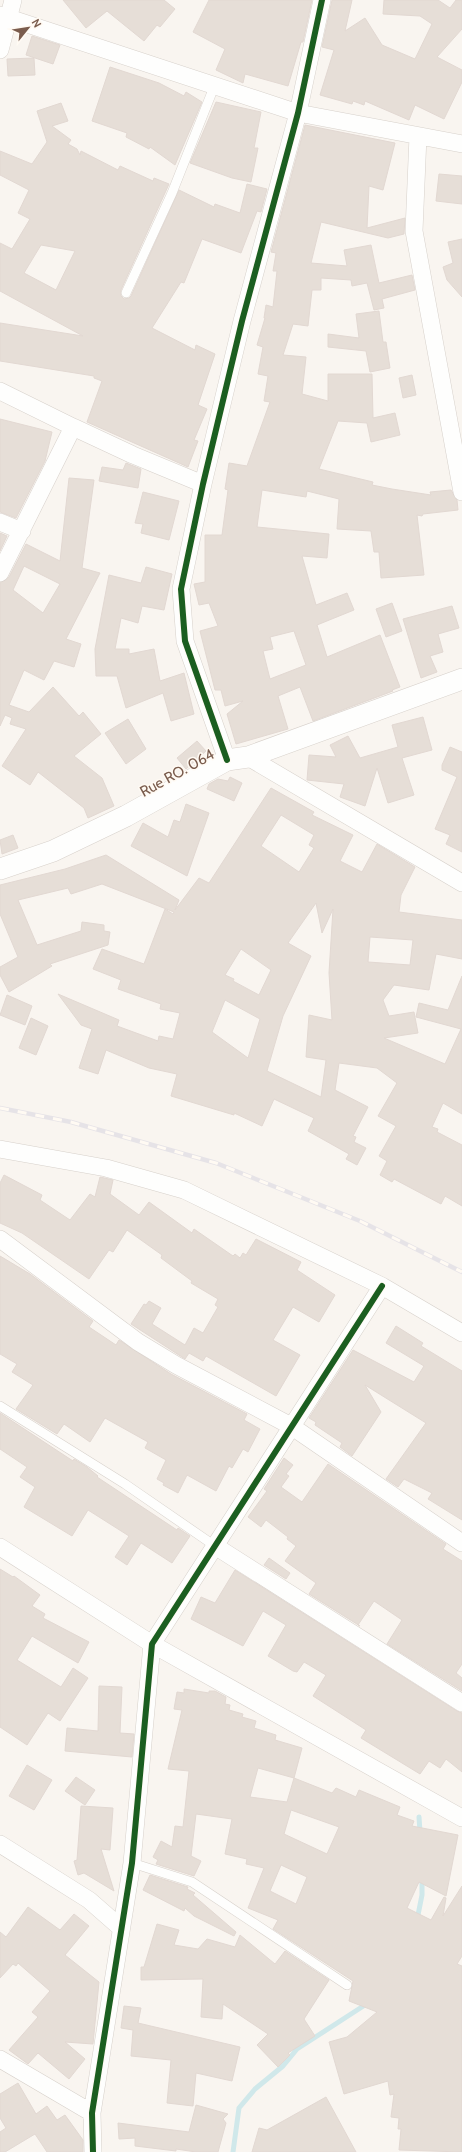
<svg xmlns="http://www.w3.org/2000/svg" width="462" height="2152" font-family="Cabin,sans-serif">
  <rect width="100%" height="100%" fill="#f9f5f0"/>
  <g fill="none" stroke-linecap="round" stroke-linejoin="round">
    <path stroke="#d0e8ea" stroke-width="5" d="M419,1817L420,1832
      M417,1920L422,1895V1878
      M233,2152L239,2108L255,2089L283,2066L297,2049L368,2003"/>
  </g>
  <path fill="#e6ded7" stroke="#e2d8d2" fill-rule="evenodd" d="M63,0H164L175,9L160,27L157,25L144,41L107,11L86,28Z
    M209,0H312L303,42H301L288,86L245,74L243,83L216,70L225,49L193,32Z
    M332,0H352L345,31L365,18L382,45L415,59L432,24L420,16L383,14L384,0H438L450,8L456,0H462V29L437,57L462,70V82L444,119L415,105L409,120L365,101L364,105L353,101L352,104L320,95L334,50L322,47Z
    M32,36L60,45L53,64L26,55Z
    M34,58L35,75L8,76L7,59Z
    M110,67L159,83L184,96L186,92L202,102L175,165L150,147L149,149L126,137L127,133L92,121Z
    M216,102L261,112L254,148H258L251,182L232,178L190,163Z
    M61,103L68,121L52,126L71,140L68,144L77,149L80,155L81,151L118,170L120,166L153,181L154,178L169,184L121,290V296L124,299L129,298L131,296L179,190L214,207L215,204L240,213L247,184L267,189L261,212L257,211L241,253L202,239L184,283L181,282L152,328L195,350L196,345L215,354L198,405L207,409L194,440L198,441L188,467L87,422L102,381L94,378V376L0,361V323L83,336L0,291V243L12,249L30,219L18,213L29,190L0,175V151L32,164L47,142L37,111ZM41,245L75,251L56,290L24,273Z
    M305,125L395,143L383,190L369,186L367,228L405,218L404,234L388,238L321,222L311,263L347,266L344,250L371,245L379,283L412,275L415,290L382,299L384,308L374,310L367,283L352,286L351,280L321,278V290H312L308,326L293,324L283,355L306,357L302,394L328,401V374H372L373,418L395,413L400,435L371,442L367,423L338,421L319,469L373,482L372,485L392,489L431,495L430,492L451,490L457,500L458,510L423,514L422,516L417,515L424,575L381,578L379,552H374L371,531L337,529L339,499L307,491L306,497L262,490L257,527L329,534L327,558L302,556L316,605L347,593L354,610L317,625L327,657L380,635L400,687L392,690L393,691L313,721L300,687L278,696L288,729L236,744L227,714L243,701L225,706L221,690H215L200,631L218,626L209,603L199,605L194,584L205,582V535H222L228,490L225,489L229,463L247,466L270,402L264,401L268,376L258,374L263,347L257,345L265,318H264L266,305L273,307L277,271H273L276,253L271,252ZM294,631L306,665L270,679L263,651L273,649L270,637Z
    M439,174L462,176V204L436,201Z
    M462,239V297L447,280L443,267L453,263L448,242Z
    M379,311L383,342H386L390,368L370,372L366,351L328,347V334L359,338L356,314Z
    M412,375L416,395L403,398L399,378Z
    M0,419L52,432L45,461L16,518L0,512Z
    M126,463L141,469L138,488L99,481L102,467L123,470Z
    M69,478L94,480L82,568L100,573L66,639L81,644L74,667L54,661L44,680L24,670L9,705L29,712L53,687L79,716L83,712L101,734L74,756L102,778L114,806L88,818L84,808L38,772L30,785L2,766L26,729L10,724L12,718L5,715L0,726V583L9,577L26,544L60,561ZM24,566L60,584L43,613L13,590Z
    M143,492L179,501L169,540L141,533L143,524L135,523Z
    M0,533L7,536L0,551Z
    M146,567L172,574L164,610L142,606L138,623L121,618L115,649H129V654L154,649L160,681L184,673L194,714L171,721L163,693L126,708L117,676H96L95,649L109,575L141,583Z
    M392,603L402,631L386,637L376,609Z
    M452,606L459,628L438,634L443,652L430,656L437,672L421,678L403,619Z
    M423,717L432,750L402,758L414,795L388,803L377,768L365,806L340,797L344,784L307,780L309,755L336,757L330,745L348,736L360,758L398,747L392,725Z
    M128,719L146,749L126,764L105,733Z
    M197,741L206,751L186,769L177,758Z
    M450,747L462,752V852L446,844L450,835L435,829L457,777L442,770V765Z
    M230,777L242,783L234,801L207,789L209,784L218,779L228,781Z
    M271,788L314,812L312,815L353,835L340,861L362,872L377,844L415,867L401,895L399,912L462,920V959L436,954L429,990L394,985L383,1000L389,1016L414,1012L418,1033L384,1038L445,1064L461,1029L416,1017L419,1003L448,1010L462,976V1114L443,1103L432,1127L438,1129L437,1132L462,1145V1206L445,1196L441,1204L394,1179L392,1182L380,1175L387,1161L379,1156L396,1126L378,1116L397,1083L377,1068L339,1063L335,1090L368,1107L353,1136L356,1137L354,1142L366,1148L357,1165L346,1159L349,1154L308,1131L314,1118L274,1099L262,1126L234,1113V1115L171,1096L177,1074L149,1068L106,1050L98,1074L79,1068L92,1029L81,1025L58,994L119,1020L117,1026L158,1041L159,1036L173,1039L180,1013L160,1009L161,1004L118,989L121,980L93,969L102,949L144,964L165,909L173,914L174,912L102,884L71,894L68,888L18,900L37,945L81,931L82,922L104,925V931L110,932L108,945L50,964L52,966L9,992L0,975V967L18,957L0,914V885L65,869L106,855L179,900L175,910L199,878L209,883ZM281,815L314,835L309,845L314,848L299,872L261,846ZM316,903L322,933L333,909L329,973L332,1020L309,1015L306,1057L326,1060L321,1097L267,1071L283,1016L311,956L288,943ZM370,937L413,940L410,965L368,962ZM241,949L271,970L259,995L233,981L234,979L225,975ZM225,1000L260,1019L248,1058L212,1032Z
    M186,804L209,813L187,876L131,846L143,823L168,837L174,820L180,822Z
    M13,835L18,848L2,854L0,840Z
    M7,995L32,1006L25,1025L0,1015Z
    M31,1018L48,1026L36,1055L19,1048Z
    M4,1175L42,1195L40,1200L70,1220L90,1194L95,1197L100,1177L113,1180L110,1194L139,1215L149,1202L192,1233L194,1229L233,1256L235,1254L240,1258L243,1253L246,1255L256,1239L301,1262L297,1270L335,1295L319,1322L293,1307L273,1340L300,1355L276,1396L206,1356L203,1361L189,1353L185,1359L131,1324L144,1304L146,1305L149,1301L161,1308L152,1324L185,1345L194,1328L203,1333L218,1307L215,1305L218,1299L191,1283L192,1281L161,1258L162,1255L127,1230L113,1252L109,1250L89,1279L22,1233L0,1223V1183Z
    M0,1256L30,1274L93,1321L89,1327L116,1345L119,1340L171,1374L247,1414L244,1420L260,1429L248,1452L243,1449L232,1468L229,1466L216,1491L187,1475L178,1493L163,1485L164,1483L157,1479L166,1460L145,1448L148,1442L105,1418L90,1442L64,1424L57,1434L16,1409L33,1385L12,1372L17,1364L0,1354Z
    M396,1326L423,1343L421,1346L462,1371V1520L428,1499L432,1493L404,1479L398,1487L386,1479L426,1423L365,1385L381,1412L352,1456L340,1447L342,1443L315,1425L316,1422L309,1418L353,1350L414,1382L424,1366L386,1343Z
    M0,1413L73,1461L74,1459L87,1467L98,1476L97,1477L177,1530L178,1528L190,1536L172,1563L141,1543L127,1565L115,1557L129,1536L88,1510L72,1536L24,1507L35,1487L20,1477L27,1467L0,1449Z
    M284,1458L293,1465L286,1474L289,1476L281,1487L302,1502L328,1464L446,1544L443,1549L462,1561V1664L456,1673L462,1678V1691L387,1644L402,1620L374,1601L358,1625L360,1626L309,1594L316,1583L285,1561L296,1546L287,1539L288,1537L266,1520L261,1527L248,1517L267,1491L264,1489Z
    M269,1558L290,1573L286,1579L264,1565Z
    M0,1569L13,1577L14,1576L40,1595L32,1606L45,1614L43,1618L89,1642L78,1663L32,1636L17,1660L61,1687L73,1668L88,1678L60,1721L48,1713L27,1745L0,1727Z
    M235,1570L457,1711L462,1713V1772L446,1759L440,1768L429,1761L420,1774L361,1738L366,1730L313,1696L326,1675L304,1662L297,1672L293,1671L268,1656L286,1625L263,1611L243,1646L191,1619L201,1597L215,1603Z
    M99,1686L122,1687L120,1733L134,1734L132,1757L65,1751L67,1728L98,1731Z
    M184,1689L209,1693V1691H215L226,1697L225,1704L230,1705L229,1710L243,1714L242,1717L256,1721L254,1728L276,1735L275,1740L302,1748L294,1778L258,1768L250,1797L287,1802L294,1778L332,1793L336,1788L356,1797L359,1790L400,1807L397,1815L414,1821L412,1826L458,1835L446,1896L419,1882L407,1908L431,1920L444,1897L446,1898L443,1916L462,1886V1956L457,1964L462,1966V2152L399,2150L401,2129H398L399,2118L391,2117L394,2094L390,2095L388,2081L344,2094L329,2042L347,2037L377,2012L349,2001L353,1981L273,1929L278,1920L248,1908L264,1868L246,1864L247,1859L225,1854L232,1819L196,1814L191,1856L201,1861L194,1876L156,1864L158,1860L153,1857L161,1841L172,1847L175,1826L183,1827L189,1771L168,1769L182,1710L174,1709L177,1692L184,1693ZM291,1810L339,1827L327,1854L284,1834ZM281,1865L307,1877L296,1904L270,1891Z
    M27,1765L52,1780L34,1810L9,1796Z
    M76,1777L95,1790L85,1805L65,1791Z
    M81,1806L113,1808L110,1850L101,1849L114,1891L84,1873L78,1875L74,1861L77,1860Z
    M150,1875L188,1887L187,1889L195,1893L193,1895L236,1932L234,1936L194,1916L185,1908L184,1911L143,1890Z
    M28,1907L60,1930L74,1914L89,1926L65,1955L99,1982L93,2044L65,2042L85,2059L69,2079L38,2053L28,2064L9,2050L38,2017L32,2012L50,1991L18,1963L16,1966L13,1964L0,1978V1932L6,1937Z
    M157,1924L179,1930L174,1945L198,1949L207,1939L235,1947L240,1935L275,1964L285,1951L329,1980L304,2019L315,2036L288,2053L290,2055L278,2067L257,2045L268,2034L223,2004L222,2019L201,2017L203,1979L141,1980V1967H144Z
    M124,2006L141,2008L138,2023L240,2047L232,2081L196,2073L193,2106L167,2103L171,2060L131,2056L133,2030L121,2028Z
    M18,2083L36,2114L47,2106L57,2120L65,2115L83,2140V2152H47L35,2134L5,2152H0V2132L6,2128L0,2118V2094Z
    M326,2097L356,2152H252L259,2128L267,2130Z
    M196,2105L228,2114L223,2119L226,2123L218,2152H196L176,2149V2151L135,2146V2138L119,2139L118,2123L189,2132Z"/>
  <g fill="none" stroke-linecap="round" stroke-linejoin="round">
    <g stroke="#d7d1cb" stroke-width="10">
      <path id="service" d="M126,293L172,193L214,87
        M0,1406L125,1484L215,1546
        M132,1863L192,1882L347,1985"/>
    </g>
    <g stroke="#d7d1cb" stroke-width="18">
      <path id="minor" d="M0,15L298,113L462,144
        M0,50L13,0
        M418,136L414,231L462,492
        M0,391L73,427
        M0,522L22,531
        M0,573L73,427L133,455L203,484
        M248,757L462,883
        M227,760L185,641L181,589L203,484L242,321L298,113L322,0
        M0,1149L106,1168L184,1190L382,1286L462,1333
        M0,1239L138,1342L176,1365L291,1426L462,1543
        M215,1546L462,1703
        M0,1547L152,1644L462,1818
        M0,1844L89,1900L121,1928
        M0,2059L92,2113
        M93,2152L92,2113L132,1863L152,1644L382,1286"/>
    </g>
    <g stroke="#d7d1cb" stroke-width="22">
      <path id="tertiary" d="M0,869L53,851L126,816L227,760L248,757L462,679"/>
    </g>
    <use href="#service" stroke="#fefefd" stroke-width="9"/>
    <use href="#minor" stroke="#fefefd" stroke-width="17"/>
    <use href="#tertiary" stroke="#fefefd" stroke-width="21"/>
    <g stroke="#e6e3e7" stroke-width="4.5">
      <path id="rail" d="M0,1108L71,1122L216,1163L360,1221L462,1272"/>
    </g>
    <use href="#rail" stroke="#fffaf3" stroke-width="3" stroke-dasharray="9" stroke-linecap="butt"/>
    <g stroke="#fffaf3" stroke-width="8">
      <path id="cycleway" d="M227,760L185,641L181,589L203,484L242,321L298,113L322,0
        M93,2152L92,2113L132,1863L152,1644L382,1286"/>
    </g>
    <use href="#cycleway" stroke="#1b5e20" stroke-width="6"/>
  </g>
  <g text-anchor="middle" stroke-width="3" stroke-linejoin="round" paint-order="stroke">
    <g font-size="15" fill="#7a5c4d" stroke="#fffaf3">
      <text transform="translate(177 773) rotate(-29)" y="5">Rue RO. 064</text>
    </g>
  </g>
  <g transform="translate(28 28) rotate(60)" stroke="#fffaf3" stroke-width="3" paint-order="stroke">
  <path d="M0-3L7 15L0 10L-7 15Z" fill="#7a5c4d"/>
  <text y="-6" font-size="11" font-weight="bold" text-anchor="middle" fill="#7a5c4d">N</text>
  </g>
</svg>
